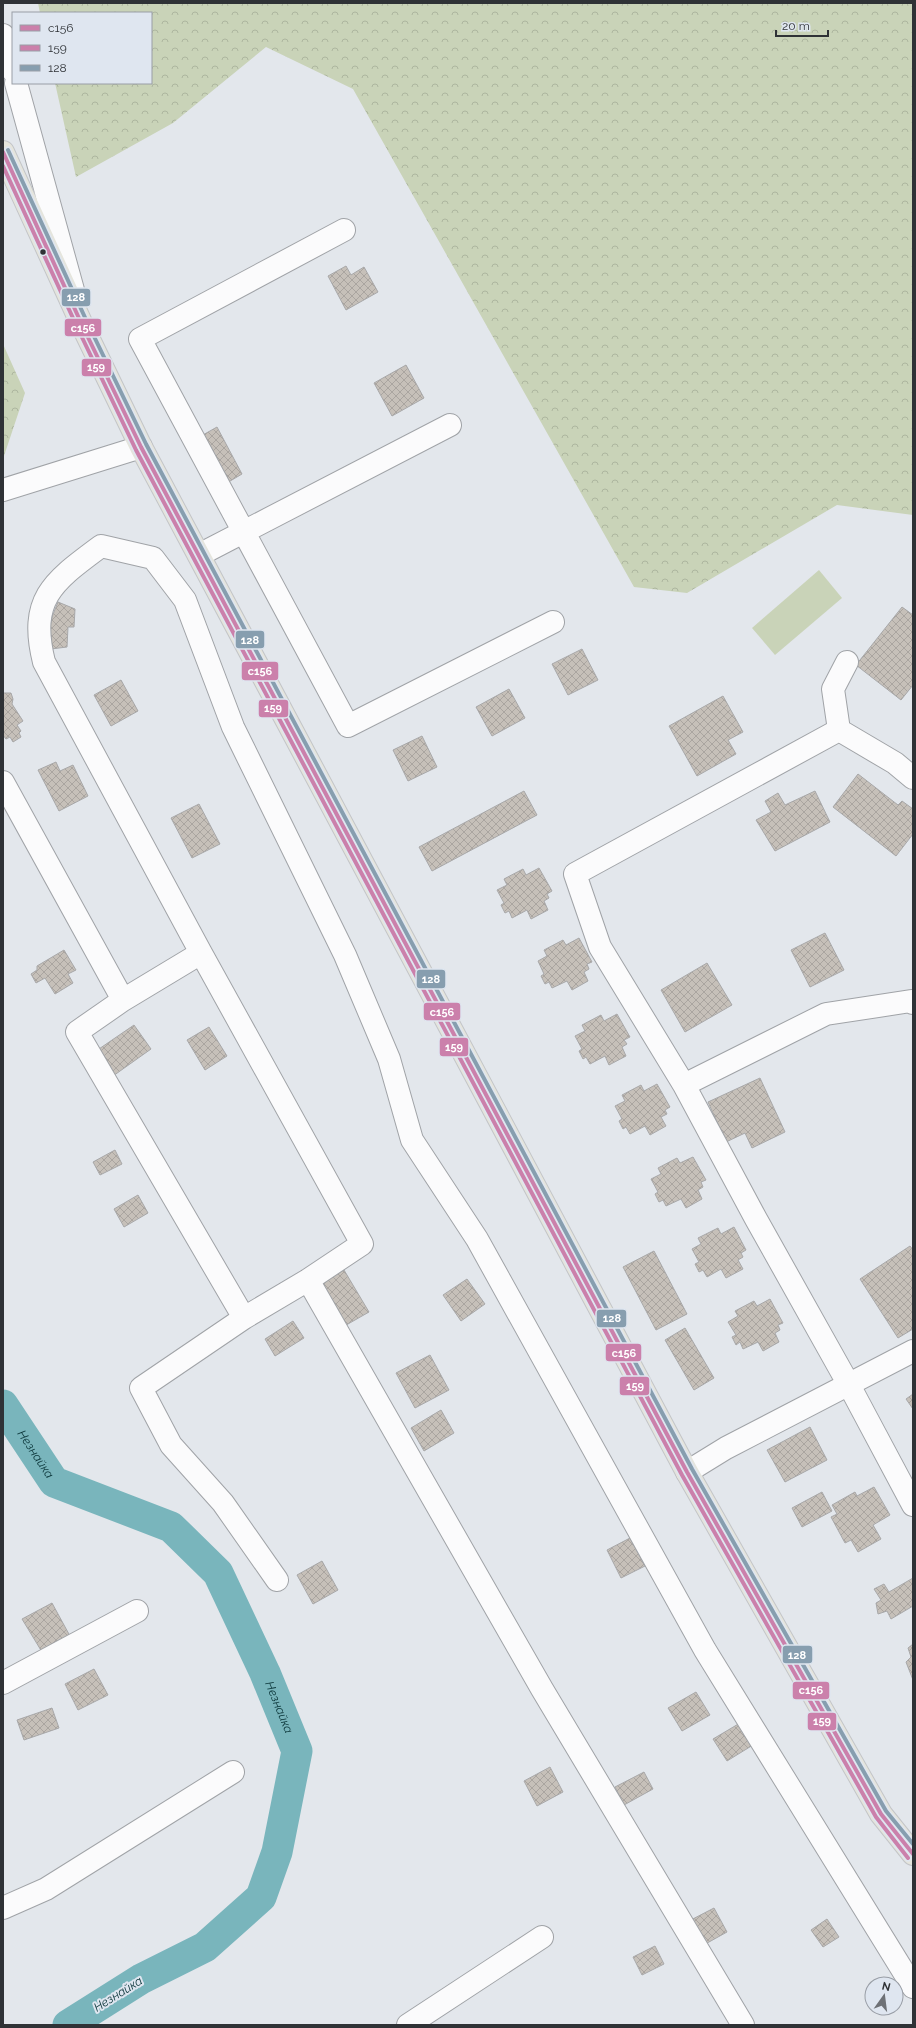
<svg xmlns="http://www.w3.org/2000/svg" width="916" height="2028" font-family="Raleway,sans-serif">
  <defs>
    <pattern id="forest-crowns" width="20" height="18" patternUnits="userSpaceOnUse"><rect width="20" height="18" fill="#c9d3b8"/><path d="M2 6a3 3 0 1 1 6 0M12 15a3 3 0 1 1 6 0" fill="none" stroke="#adb69f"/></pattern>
    <pattern id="building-cross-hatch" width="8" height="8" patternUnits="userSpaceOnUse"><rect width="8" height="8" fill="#c6c0b9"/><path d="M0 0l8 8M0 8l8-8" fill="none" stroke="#aaa5a0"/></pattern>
  </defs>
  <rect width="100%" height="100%" fill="#e3e7ec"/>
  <path fill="#c9d3b8" d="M819,570L842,598L775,655L752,628Z"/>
  <path fill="url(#forest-crowns)" d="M38,3H913V515L837,505L687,593L634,587L353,89L266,47L173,123L76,177L55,83H151V13H40Z
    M3,344L25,393L3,459Z"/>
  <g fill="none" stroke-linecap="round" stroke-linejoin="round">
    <path stroke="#79b5bc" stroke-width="31" id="s1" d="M3,1405L54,1482L171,1527L218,1573L265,1673L297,1751L277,1852L261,1897L205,1947L141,1979L68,2025"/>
  </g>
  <path fill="url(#building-cross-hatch)" stroke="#a8a8a9" d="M346,266L351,275L364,267L378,292L346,310L328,276Z
    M406,365L424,398L392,416L374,383Z
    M217,427L242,474L220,487L194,440Z
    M58,602L75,609L74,627H68L67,647L51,649L49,633L52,617Z
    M902,607L913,615V685L901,700L856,665Z
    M582,649L598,680L568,695L552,664Z
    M121,680L138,711L111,726L94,695Z
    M509,689L525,718L492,736L476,707Z
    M3,693H11L13,699L12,704L23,721L17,725L21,731L19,733L21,737L13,742L10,737L6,739L3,735Z
    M723,696L743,732L728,740L736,754L697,776L669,726Z
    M422,736L437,767L408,781L393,750Z
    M56,762L60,771L73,765L88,796L59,811L38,770Z
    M858,774L898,805L902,801L913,809V834L896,856L833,807Z
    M524,791L537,815L432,871L419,847Z
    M815,791L830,822L775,851L756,820L771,812L765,801L778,793L785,805Z
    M199,804L220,844L192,858L171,818Z
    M539,868L552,891L547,894L549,898L544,901L548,910L531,919L527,910L512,918L509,911L505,913L501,905L504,903L497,890L507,885L504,879L523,869L526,875Z
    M825,933L844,970L810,987L791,950Z
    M579,938L592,962L587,964L589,969L584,972L588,981L572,990L567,981L552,988L549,982L545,984L541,976L544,974L538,961L547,956L544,950L563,940L566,945Z
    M64,950L76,970L68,974L73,983L55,994L45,978L36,983L31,974L37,970V966Z
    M707,963L732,1005L685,1032L661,990Z
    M617,1014L630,1037L624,1040L627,1044L622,1047L626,1056L609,1065L605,1056L590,1064L586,1057L583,1059L579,1051L582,1049L575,1036L585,1031L582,1025L601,1015L604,1021Z
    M134,1025L151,1049L113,1076L96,1051Z
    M209,1027L227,1056L205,1070L187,1040Z
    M760,1078L785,1132L752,1148L745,1133L726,1142L708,1102Z
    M657,1084L670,1107L665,1110L667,1114L661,1117L666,1126L650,1135L645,1126L630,1134L626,1127L623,1129L619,1121L622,1119L615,1106L625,1101L622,1095L641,1085L644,1091Z
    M115,1150L122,1164L100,1175L93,1162Z
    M693,1157L706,1180L701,1182L703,1187L698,1190L702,1199L686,1208L681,1199L666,1206L663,1200L659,1202L655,1194L658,1192L651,1179L661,1174L658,1168L677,1158L680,1163Z
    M138,1195L148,1213L124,1227L114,1209Z
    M734,1227L746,1250L741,1253L743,1257L738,1260L743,1269L726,1278L721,1269L707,1277L703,1270L699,1272L695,1264L699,1262L692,1249L701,1244L698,1238L718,1228L721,1234Z
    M910,1246L913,1250V1329L898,1338L860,1279Z
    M654,1251L687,1314L656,1330L623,1267Z
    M344,1270L369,1312L341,1328L316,1286Z
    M467,1279L485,1304L461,1321L443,1295Z
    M770,1299L783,1323L778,1325L780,1330L775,1333L779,1342L763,1351L758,1342L743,1349L740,1342L736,1345L732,1337L736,1335L728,1322L738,1316L735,1311L754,1301L757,1306Z
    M293,1321L304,1338L275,1356L265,1339Z
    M685,1328L714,1378L694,1390L665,1340Z
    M430,1355L449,1390L415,1408L396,1373Z
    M913,1394V1409L906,1399Z
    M441,1410L454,1433L424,1451L411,1428Z
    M810,1427L827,1460L785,1482L767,1450Z
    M874,1487L890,1515L873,1525L881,1539L858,1552L851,1540L845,1543L831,1517L837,1514L832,1505L855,1492L857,1496Z
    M822,1492L832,1511L802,1527L792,1508Z
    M630,1538L645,1566L621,1578L607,1550Z
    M322,1561L338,1590L313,1604L297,1575Z
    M913,1578V1606L891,1619L887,1611L878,1614L876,1603L881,1600L874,1589L884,1584L889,1592Z
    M52,1603L70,1636L42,1652L22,1619Z
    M913,1644V1680L906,1662L911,1657L908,1648Z
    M94,1669L108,1695L78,1710L65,1684Z
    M696,1692L710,1715L682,1731L668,1708Z
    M52,1708L59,1728L24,1740L17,1720Z
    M740,1723L753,1745L727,1761L713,1739Z
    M550,1767L563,1792L537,1806L524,1781Z
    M644,1772L653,1789L624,1805L615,1787Z
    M714,1908L727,1932L700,1947L687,1922Z
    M827,1919L839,1937L823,1947L811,1930Z
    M655,1946L664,1964L642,1975L633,1957Z"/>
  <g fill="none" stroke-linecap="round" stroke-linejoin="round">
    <g stroke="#a0a3a7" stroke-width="24">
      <path id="minor" d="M3,35L13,71
        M16,83L73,290
        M344,230L140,339L348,726L553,622
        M3,490L141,447
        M199,555L450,425
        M847,662L833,689L839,730L575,874L600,947L684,1085L756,1219L849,1385L913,1505
        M839,730L895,763L913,778
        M3,782L123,1000
        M201,953L123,1000L77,1032L244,1318
        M684,1085L826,1014L911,1001L913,1003
        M308,1280L542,1689L743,2025
        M687,1472L726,1448L913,1351
        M277,1580L223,1503L171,1445L141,1388L244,1318L308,1280L362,1244L201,953L44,662C28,598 54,581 101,546L153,558L185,600L233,727L345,955L389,1059L412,1140L477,1239L705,1650L913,1987
        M3,1683L137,1611
        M3,1908L46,1889L233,1772
        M408,2025L542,1937"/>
    </g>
    <g stroke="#c3c5c8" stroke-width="24">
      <path id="major" d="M3,152L83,327L141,447L687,1472L881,1814L913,1854"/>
    </g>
    <use href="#minor" stroke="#fbfbfc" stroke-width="22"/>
    <use href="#major" stroke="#e5e5dd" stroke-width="22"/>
    <g stroke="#dfe6f0" stroke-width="7">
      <path id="bus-1" d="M3,152L83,327L141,447L687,1472L881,1814L913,1854"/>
    </g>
    <g stroke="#dfe6f0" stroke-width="7">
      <path id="bus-2" d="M3,166L78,329L136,450L682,1475L876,1817L908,1858"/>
    </g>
    <g stroke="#dfe6f0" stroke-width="7">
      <path id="bus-3" d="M8,150L88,324L146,444L692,1469L886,1811L913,1844"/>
    </g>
    <use href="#bus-1" stroke="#cb80ab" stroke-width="4"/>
    <use href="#bus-2" stroke="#cb80ab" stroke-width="4"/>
    <use href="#bus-3" stroke="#879eaf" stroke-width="4"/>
  </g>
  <circle fill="#2f3236" stroke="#dfe6f0" stroke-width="1.5" cx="43" cy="252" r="3.5"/>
  <g text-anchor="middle" stroke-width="4" stroke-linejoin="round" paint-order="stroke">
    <g font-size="12" font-style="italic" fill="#0a3438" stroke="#dfe6f0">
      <text dy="4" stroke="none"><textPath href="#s1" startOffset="59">Незнайка</textPath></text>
      <text dy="4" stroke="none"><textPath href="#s1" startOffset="431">Незнайка</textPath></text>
      <text transform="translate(118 1994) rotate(-32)" y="4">Незнайка</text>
    </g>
  </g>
  <g stroke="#dfe6f0" stroke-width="1.5">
    <rect x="61" y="288" width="30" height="19" rx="4" fill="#879eaf"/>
    <rect x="64" y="318" width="38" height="19" rx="4" fill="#cb80ab"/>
    <rect x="81" y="358" width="31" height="19" rx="4" fill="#cb80ab"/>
    <rect x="235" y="630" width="30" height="19" rx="4" fill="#879eaf"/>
    <rect x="241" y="661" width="38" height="20" rx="4" fill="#cb80ab"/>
    <rect x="258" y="699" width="31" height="19" rx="4" fill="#cb80ab"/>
    <rect x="416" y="969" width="30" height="20" rx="4" fill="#879eaf"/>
    <rect x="423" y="1002" width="38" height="19" rx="4" fill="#cb80ab"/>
    <rect x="439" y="1037" width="30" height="20" rx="4" fill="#cb80ab"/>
    <rect x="596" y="1309" width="31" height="19" rx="4" fill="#879eaf"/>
    <rect x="605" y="1343" width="37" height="19" rx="4" fill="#cb80ab"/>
    <rect x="619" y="1376" width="31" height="20" rx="4" fill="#cb80ab"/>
    <rect x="782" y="1645" width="31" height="19" rx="4" fill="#879eaf"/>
    <rect x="792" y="1681" width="38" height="19" rx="4" fill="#cb80ab"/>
    <rect x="807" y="1712" width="30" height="19" rx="4" fill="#cb80ab"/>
  </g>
  <g font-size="11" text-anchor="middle" font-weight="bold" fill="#fff">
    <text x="76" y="301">128</text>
    <text x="83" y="332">с156</text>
    <text x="96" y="371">159</text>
    <text x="250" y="644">128</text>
    <text x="260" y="675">с156</text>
    <text x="273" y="712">159</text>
    <text x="431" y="983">128</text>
    <text x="442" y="1016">с156</text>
    <text x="454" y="1051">159</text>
    <text x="612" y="1322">128</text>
    <text x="624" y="1357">с156</text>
    <text x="635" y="1390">159</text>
    <text x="797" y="1659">128</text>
    <text x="811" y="1694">с156</text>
    <text x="822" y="1725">159</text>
  </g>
  <rect width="916" height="2028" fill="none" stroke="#2f3236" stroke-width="8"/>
  <rect x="12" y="12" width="140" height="72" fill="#dfe6f0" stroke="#999ea6"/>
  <rect x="20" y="25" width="20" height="6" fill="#cb80ab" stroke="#999ea6"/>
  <text x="48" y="32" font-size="12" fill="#2f3236">с156</text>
  <rect x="20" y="45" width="20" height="6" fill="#cb80ab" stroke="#999ea6"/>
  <text x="48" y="52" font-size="12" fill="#2f3236">159</text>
  <rect x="20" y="65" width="20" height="6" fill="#879eaf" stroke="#999ea6"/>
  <text x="48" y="72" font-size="12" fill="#2f3236">128</text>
  <g transform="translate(884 1996) rotate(14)"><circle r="19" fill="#dfe6f0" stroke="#999ea6"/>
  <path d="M0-3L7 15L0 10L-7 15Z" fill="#6e7176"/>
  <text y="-6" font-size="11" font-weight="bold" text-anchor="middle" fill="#2f3236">N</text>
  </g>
  <path d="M776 30v6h52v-6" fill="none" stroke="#2f3236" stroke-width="2"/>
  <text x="782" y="30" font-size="12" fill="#2f3236" stroke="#dfe6f0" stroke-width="3" paint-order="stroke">20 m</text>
</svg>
